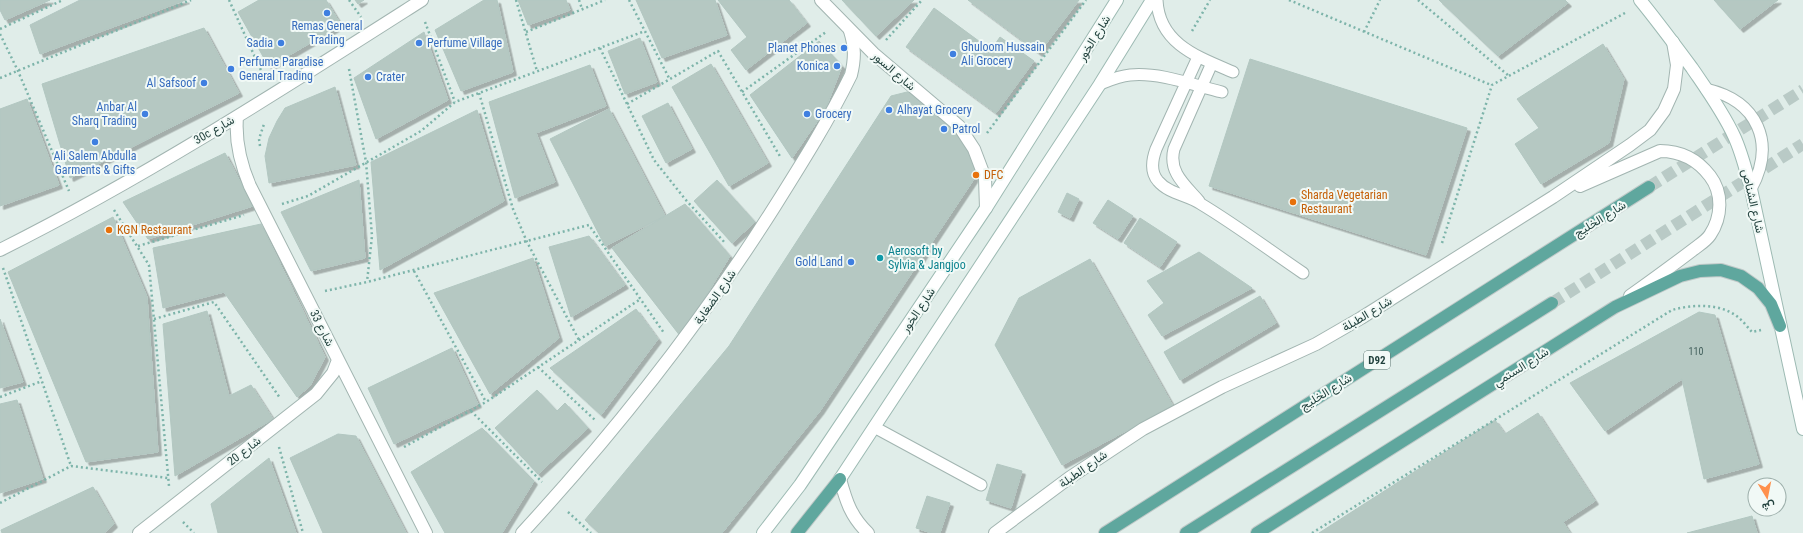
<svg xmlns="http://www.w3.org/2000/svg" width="1803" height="533" font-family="'Roboto Condensed',Vazirmatn,sans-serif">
  <defs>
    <filter id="shadow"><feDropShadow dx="3.5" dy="3.5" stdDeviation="0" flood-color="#0004"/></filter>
  </defs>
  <rect width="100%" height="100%" fill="#e0ede9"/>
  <path fill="#b5c8c2" stroke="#b2c7c1" filter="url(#shadow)" d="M0,0H50L5,20L0,10Z
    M80,0H186L40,54L30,25Z
    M259,0H326L341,25L269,67L238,12Z
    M355,0H364L358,4Z
    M484,0H497L513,72L461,91L435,30Z
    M518,0H566L570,10L528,25Z
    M636,0H715L727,35L662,58Z
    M718,0H789L807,23L746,70L731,50L747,37Z
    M842,0H914L876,36Z
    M968,0H1079L1039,53Z
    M1439,0H1565L1568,3L1498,56Z
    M1714,0H1778L1740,29Z
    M934,8L991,50L1000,37L1034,61L996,113L906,47Z
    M204,28L239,93L70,178L42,84Z
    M424,32L448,100L376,139L354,78Z
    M640,38L657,82L625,94L608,51Z
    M819,41L842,66L825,110L792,158L750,95Z
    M1603,44L1624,79L1609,143L1541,184L1515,144L1539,128L1517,99Z
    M1250,59L1467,128L1426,255L1209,186Z
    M711,64L768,163L729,186L672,87Z
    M590,65L606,106L536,133L555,182L515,198L489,102Z
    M335,87L356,165L269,183L265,156L269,138L277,121L285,108Z
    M907,92L920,93L969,145L975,166L974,179L820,411L722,533H599L585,520L729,346L891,96Z
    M27,99L59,185L0,206V109Z
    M668,103L692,149L666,163L642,116Z
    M609,109L665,216L605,246L550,139Z
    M477,110L504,201L380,270L371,162Z
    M225,153L253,206L148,239L123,202Z
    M359,180L365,258L311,271L281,212Z
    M717,180L755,222L732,243L694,201Z
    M1067,193L1079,199L1070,218L1058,212Z
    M1108,200L1133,216L1118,239L1093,223Z
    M685,204L730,256L681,337L612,248Z
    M113,217L147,297L158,452L86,462L8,272Z
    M1140,218L1177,242L1160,267L1124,243Z
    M261,224L325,357L310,386L297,397L224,292L163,308L153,248Z
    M589,236L625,285L571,317L549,247Z
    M1199,252L1252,288L1162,336L1148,315L1164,303L1147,281Z
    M533,258L559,338L490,394L434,293Z
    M1090,259L1173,406L1062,465L995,345L1019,298Z
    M1260,296L1276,323L1180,380L1164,352Z
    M636,309L658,339L601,415L550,368Z
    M207,311L229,396L251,385L273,419L175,476L163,324Z
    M1699,312L1715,315L1759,464L1704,479L1682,379L1605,431L1570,383Z
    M0,319L23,382L0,388Z
    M452,348L478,404L394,444L368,388Z
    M537,390L557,411L565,403L588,428L538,474L495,428Z
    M17,400L43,479L0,493V404Z
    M1538,413L1595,501L1563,522L1570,533H1319L1495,420L1505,434Z
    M482,428L534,481L502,533H445L411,472Z
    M338,434L356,436L406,533H323L290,458Z
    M269,458L296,533H218L211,504Z
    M997,464L1022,471L1011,508L986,500Z
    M93,487L114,524L104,533H2L1,530Z
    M927,496L950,503L940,533H932L916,528Z
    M1752,516L1757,533H1687Z"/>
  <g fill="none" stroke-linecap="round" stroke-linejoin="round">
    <path stroke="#b9cac6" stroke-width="12" stroke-dasharray="12 6" stroke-linecap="butt" d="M1649,187L1803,90
      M1552,303L1803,144"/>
    <g stroke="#a2b5b1" stroke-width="13">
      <path id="service" d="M1157,0C1159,44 1198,57 1233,72
        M1198,57L1156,149C1152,160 1150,172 1158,181C1169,194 1188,195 1201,204C1236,225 1269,250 1303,273
        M1100,84C1110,80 1119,76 1130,75C1160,72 1193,85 1222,92
        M1706,89C1758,101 1776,143 1751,189
        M1199,201C1185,185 1168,172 1174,149L1212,63
        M874,427L981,485"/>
    </g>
    <g stroke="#a2b5b1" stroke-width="14">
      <path id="minor" d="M237,117C235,142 240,163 250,186L426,533
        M1580,186L1660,151C1680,151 1697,159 1710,176C1723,193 1722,217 1710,235C1706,241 1699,245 1694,249C1673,265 1651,281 1630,296
        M0,250C146,177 284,88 422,0
        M840,479C846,501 851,517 868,533
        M139,533L316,394L333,373L338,360
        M522,533C616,431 701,323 775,206C802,163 829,120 851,75C855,59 855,47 850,31
        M995,533L1069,478L1143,429L1222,387L1316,344L1361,318L1553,197L1630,145L1650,130L1664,111L1674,89L1677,65L1673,42"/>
    </g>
    <g stroke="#a2b5b1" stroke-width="14">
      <path id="tertiary" d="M821,0L873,53L959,126L974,149L985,178L986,208"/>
    </g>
    <g stroke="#9dbab3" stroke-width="14">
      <path id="secondary" d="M1640,0C1658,22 1675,45 1692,68C1707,90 1723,112 1734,136C1742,153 1746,171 1751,189L1803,429
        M840,479L1100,84L1152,0
        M763,533L800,485L986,208L1117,0"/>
    </g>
    <g stroke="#c0c9c8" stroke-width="14">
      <path id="primary" d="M797,533L840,479
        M1105,533L1649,187
        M1186,533L1552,303
        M1257,533L1615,307L1680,276L1700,271L1721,270L1741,276L1758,288L1771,304L1780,326"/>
    </g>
    <path stroke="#7db4aa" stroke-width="2.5" stroke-dasharray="2 3" stroke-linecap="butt" d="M229,0L264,77
      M349,0L361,17
      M516,0L537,71
      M579,0L582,9
      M629,0L670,80
      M1289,0L1491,85
      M1418,0L1509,76
      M425,22L455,102
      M0,29L63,0
      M1192,31L1210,0
      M526,32L605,0
      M1364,32L1380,0
      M0,34L18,71L69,191
      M886,40L922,0
      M600,48L654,160L685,199L726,244
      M349,69L366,162L372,236L367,282
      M0,78L191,0
      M742,92L826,32
      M479,93L513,209L527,242L579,340
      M627,104L718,51L781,158
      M987,133L1086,0
      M260,146L259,139L264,124
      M282,204L308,196L421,131L455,102L645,31
      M114,210L149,265L169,486
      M1442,243L1492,85L1625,13
      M138,246L244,215
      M3,268L71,466
      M414,271L486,402
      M325,291L367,282L589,225L664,333
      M154,319L214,302L280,398
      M538,367L595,420
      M0,397L42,381
      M471,411L542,482
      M279,447L303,533
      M404,447L486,402L639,300
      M0,503L71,466L168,478
      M568,512L591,533
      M183,522L194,533
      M1312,533L1672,310C1693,304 1722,303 1739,318C1744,322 1748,328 1752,332L1761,330"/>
    <use href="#service" stroke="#fff" stroke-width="11"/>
    <use href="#minor" stroke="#fff" stroke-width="12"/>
    <use href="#tertiary" stroke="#fff" stroke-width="12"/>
    <use href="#secondary" stroke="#fff" stroke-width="12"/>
    <use href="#primary" stroke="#5fa79e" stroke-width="12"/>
  </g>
  <g fill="#3f7fe0" stroke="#f1f9f6" stroke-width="1.5">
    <circle cx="327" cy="13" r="4"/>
    <circle cx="281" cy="43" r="4"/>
    <circle cx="419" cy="43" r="4"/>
    <circle cx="844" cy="48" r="4"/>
    <circle cx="953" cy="54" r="4"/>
    <circle cx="837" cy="66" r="4"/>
    <circle cx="231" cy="69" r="4"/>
    <circle cx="368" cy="77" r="4"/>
    <circle cx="204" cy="83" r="4"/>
    <circle cx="889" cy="110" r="4"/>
    <circle cx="145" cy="114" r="4"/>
    <circle cx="807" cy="114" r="4"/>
    <circle cx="944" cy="129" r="4"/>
    <circle cx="95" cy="142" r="4"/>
    <circle cx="851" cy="262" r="4"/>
  </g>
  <g fill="#e8710a" stroke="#f1f9f6" stroke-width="1.5">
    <circle cx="976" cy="175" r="4"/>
    <circle cx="1293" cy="202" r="4"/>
    <circle cx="109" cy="230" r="4"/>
  </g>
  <circle fill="#0f9aa8" stroke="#f1f9f6" stroke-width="1.5" cx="880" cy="258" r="4"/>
  <g text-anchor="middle" stroke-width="4" stroke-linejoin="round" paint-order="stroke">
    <g font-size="10" fill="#44615d">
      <text x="1696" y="355">110</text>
    </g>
    <rect fill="#f1f9f6" stroke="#5e7773" stroke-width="1" x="1364" y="351" width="26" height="18" rx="3"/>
    <g font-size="11" font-weight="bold" fill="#1f3f3b">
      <text x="1377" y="364">D92</text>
    </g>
    <g font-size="12" fill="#366cbe" stroke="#f1f9f6" text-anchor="start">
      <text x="327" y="30" text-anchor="middle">Remas General<tspan x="327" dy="14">Trading</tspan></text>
      <text x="273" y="47" text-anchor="end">Sadia</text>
      <text x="427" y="47">Perfume Village</text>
      <text x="961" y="51">Ghuloom Hussain<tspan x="961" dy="14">Ali Grocery</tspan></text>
      <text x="836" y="52" text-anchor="end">Planet Phones</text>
      <text x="239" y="66">Perfume Paradise<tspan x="239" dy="14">General Trading</tspan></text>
      <text x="829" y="70" text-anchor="end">Konica</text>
      <text x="376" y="81">Crater</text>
      <text x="196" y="87" text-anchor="end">Al Safsoof</text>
      <text x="137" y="111" text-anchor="end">Anbar Al<tspan x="137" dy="14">Sharq Trading</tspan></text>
      <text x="897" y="114">Alhayat Grocery</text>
      <text x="815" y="118">Grocery</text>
      <text x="952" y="133">Patrol</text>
      <text x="95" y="160" text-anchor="middle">Ali Salem Abdulla<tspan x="95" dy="14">Garments &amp; Gifts</tspan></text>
      <text x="843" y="266" text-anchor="end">Gold Land</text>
    </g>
    <g font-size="12" fill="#1f3f3b" stroke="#f1f9f6">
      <text transform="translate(1094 38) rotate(-58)" y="4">شارع الخور</text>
      <text transform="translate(894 71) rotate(41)" y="4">شارع السور</text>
      <text transform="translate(214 130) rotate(-30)" y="4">30c شارع</text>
      <text transform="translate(1753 201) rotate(77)" y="4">شارع الشناص</text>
      <text transform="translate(1600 219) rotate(-32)" y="4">شارع الخليج</text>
      <text transform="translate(715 297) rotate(-55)" y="4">شارع الضغاية</text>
      <text transform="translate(918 310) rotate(-56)" y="4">شارع الخور</text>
      <text transform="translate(1367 314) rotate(-31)" y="4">شارع الطبلة</text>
      <text transform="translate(322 328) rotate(63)" y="4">شارع 33</text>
      <text transform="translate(1521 367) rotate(-32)" y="4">شارع الستمي</text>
      <text transform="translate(1326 392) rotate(-32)" y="4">شارع الخليج</text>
      <text transform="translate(244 451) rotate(-38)" y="4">شارع 20</text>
      <text transform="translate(1083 469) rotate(-35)" y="4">شارع الطبلة</text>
    </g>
    <g font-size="12" fill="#c56008" stroke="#f1f9f6" text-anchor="start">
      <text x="984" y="179">DFC</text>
      <text x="1301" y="199">Sharda Vegetarian<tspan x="1301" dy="14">Restaurant</tspan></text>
      <text x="117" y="234">KGN Restaurant</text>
    </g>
    <g font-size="12" fill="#0d838f" stroke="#f1f9f6" text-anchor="start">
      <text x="888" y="255">Aerosoft by<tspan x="888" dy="14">Sylvia &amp; Jangjoo</tspan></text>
    </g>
  </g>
  <g transform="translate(1767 497) rotate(170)"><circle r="19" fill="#f1f9f6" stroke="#9dafab"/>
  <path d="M0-3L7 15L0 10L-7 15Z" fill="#ff904c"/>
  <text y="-6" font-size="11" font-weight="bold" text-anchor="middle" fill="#1f3f3b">ش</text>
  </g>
</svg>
